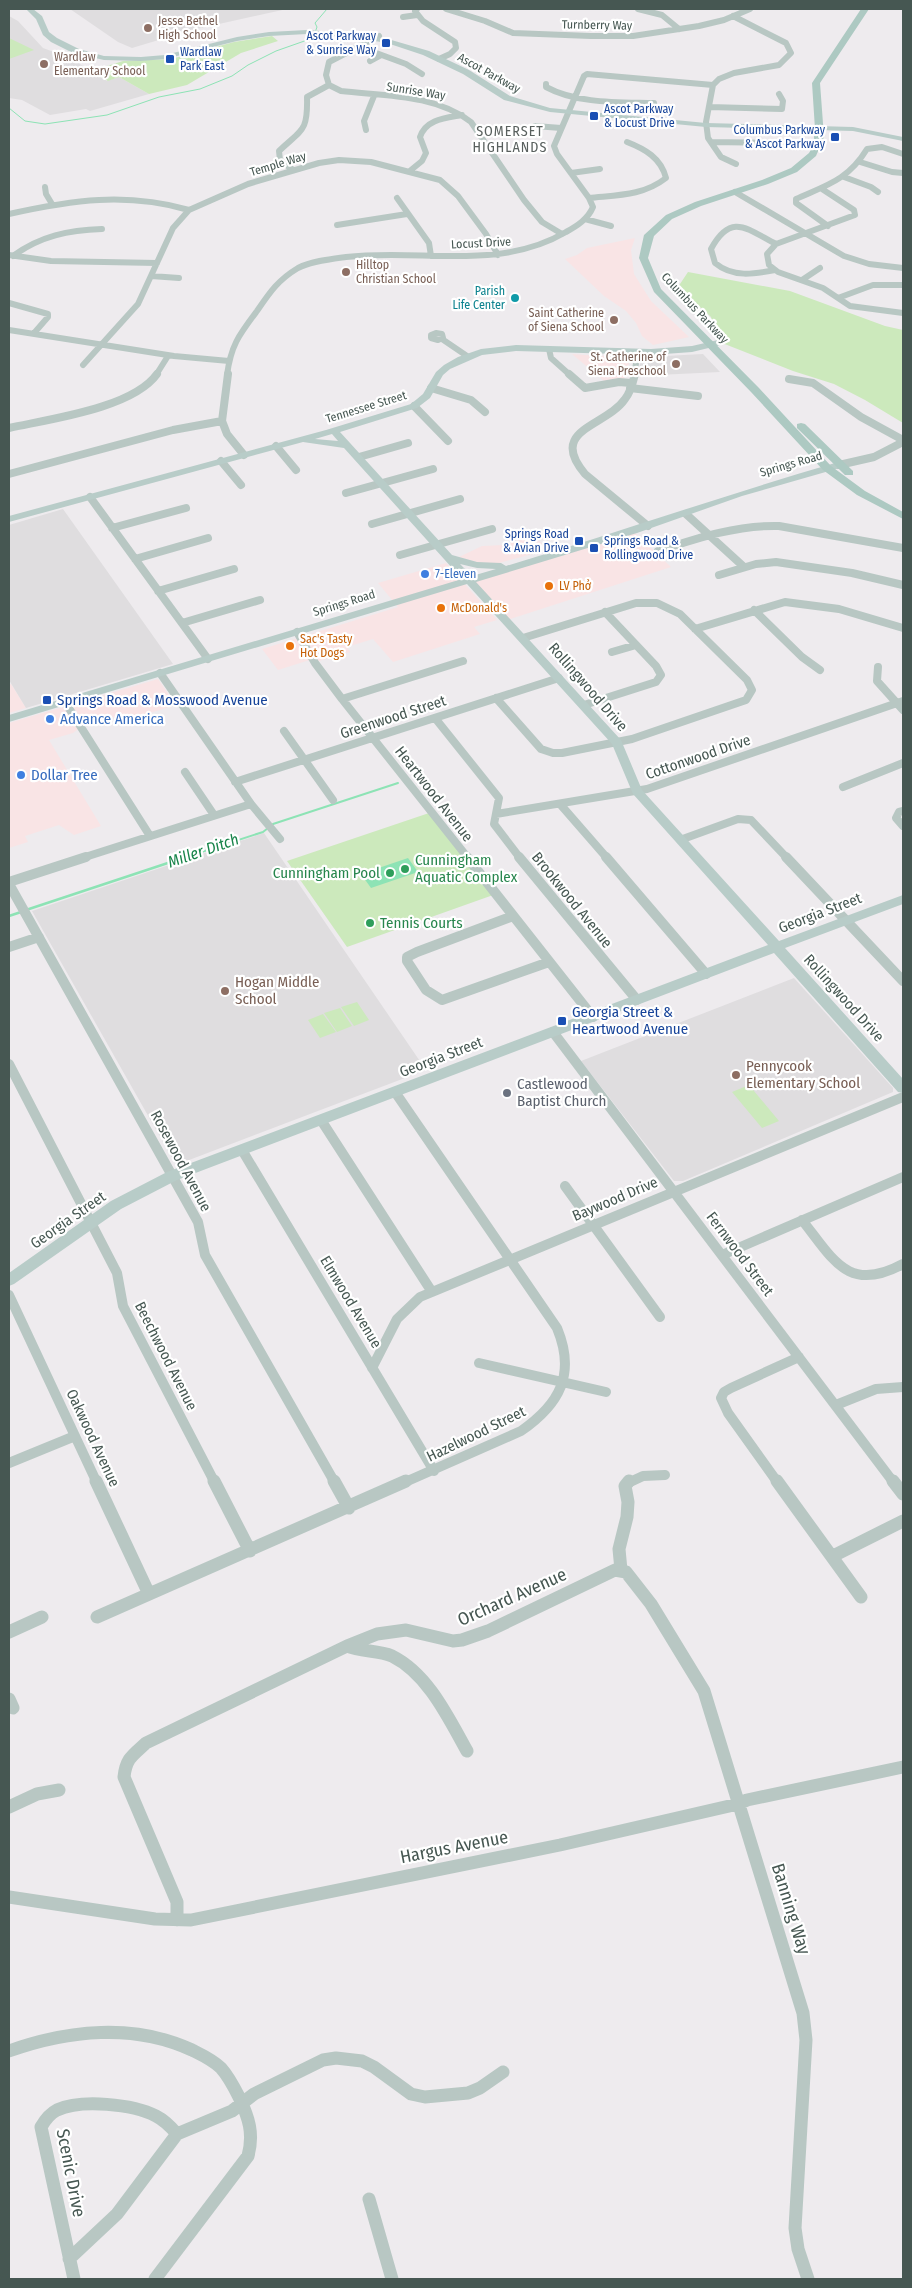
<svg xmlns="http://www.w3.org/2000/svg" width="912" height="2288" font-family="'Fira Sans Condensed',sans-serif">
  <rect width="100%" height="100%" fill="#eeebee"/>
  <path fill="#f9e4e5" d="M635,238L631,250L634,274L651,301L689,337L653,345L642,336L636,323L626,311L604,296L565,259L577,255L587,248Z
    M572,354L627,358L630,360L624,379L604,381Z
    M633,531L671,567L507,620L471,580Z
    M534,536L548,550L499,563H480L459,557L482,546L504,545Z
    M446,563L497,620L474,627L480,634L393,662L373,639L347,647L350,652L319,661L316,658L278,670L262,649L398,607L378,583Z
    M158,679L176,705L117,723L112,716L85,724L73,733L49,740L101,826L74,835L59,825L25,836L28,842L9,848V723Z
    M11,684L26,708L9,713V685Z"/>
  <path fill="#dfdddf" d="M70,9H287L192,30L132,48L118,42Z
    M9,16L18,21L43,48L70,58L107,81L119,77L149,94L90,111L86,109L50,115L22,100L9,98Z
    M703,354L720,372L658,375L638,373L641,360L646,357Z
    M63,509L173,664L26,708L9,680V525Z
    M264,833L426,1070L176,1165L32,911Z
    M794,978L893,1088V1092L683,1181H674L581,1061Z"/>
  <path fill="#cce9bc" d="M272,36L278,41L241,53L187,85L149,94L119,77L108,81L91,71L123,61L171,59L234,42Z
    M9,38L34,50L9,59Z
    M688,272L790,291L885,326L903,330V423L865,400L834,384L793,371L717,341L711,317L678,287Z
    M432,812L496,894L347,947L287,861Z
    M357,1002L369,1020L354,1026L341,1007Z
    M340,1008L352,1026L337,1032L324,1013Z
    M323,1014L336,1032L320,1038L308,1020Z
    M749,1085L779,1121L762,1128L732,1092Z"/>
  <path fill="#8de3b5" d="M408,858L418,872L371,888L361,874Z"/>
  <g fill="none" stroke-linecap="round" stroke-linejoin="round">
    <path stroke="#8de3b5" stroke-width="1" d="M9,108L25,121L45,124L107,115L159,97L200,89L232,76L248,65L276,51L313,38L317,27L315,23L327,9"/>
    <path stroke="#8de3b5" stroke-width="2" d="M183,858L263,832L273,824L398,783"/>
    <path stroke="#8de3b5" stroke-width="2.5" d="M26,910L186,857
      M9,916L21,912"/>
    <path stroke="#b8c7c3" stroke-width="6" d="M417,9L415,11L423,21L455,42L456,48L450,54L439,59
      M446,9L485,21L513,33L591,36H633L699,26L724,20L750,9
      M638,9L662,15L679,29
      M733,16L786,43L791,53L779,65L734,73L719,79L713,85L706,122L708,138L721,157L736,164
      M403,17L417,15
      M379,36L329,62L326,75L329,85L341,91C384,96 435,94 471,122L524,200L542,222L562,234
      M360,47L406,64L422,74
      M370,61L381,55
      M546,84V87C577,104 620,102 654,103
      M709,107L782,109L783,101L779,94
      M535,126L561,128
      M366,130L364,121L374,96
      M711,142L775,143
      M860,162L892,172L903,173
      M293,170L280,160L279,151C302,129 308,132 307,97L329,85
      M411,170L422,161L426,153L420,137C426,119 446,118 462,115
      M571,173L600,169
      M844,177L871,187L878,192
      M45,187L46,194L52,204
      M822,189L854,210L855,215L776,244L767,254L769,265L778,272L823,288L850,306L903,313
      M735,192L844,256L869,264L903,268
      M397,198L429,243L431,256
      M589,198C617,195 643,196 666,178C661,158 645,149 627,142
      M9,214C72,200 126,192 189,210
      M585,219L611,226
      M337,225L407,214
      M828,226L796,203V199C827,185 848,180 867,149L882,147L903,154
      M9,255L51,261L157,263
      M13,256C40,236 69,230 102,229
      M775,270C754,274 733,278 715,263L711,249C731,212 747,229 776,244
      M151,276L179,278
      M802,280L820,268
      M838,298L873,285H903
      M9,303L48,314V317L35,332
      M9,330L174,356L229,361
      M436,333L442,334L443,338L438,340L431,338V335Z
      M442,339L467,356
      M549,349L551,358L570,375
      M83,365L138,304L173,228L189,210L248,184L319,163L339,160L371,162L440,180L458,196L486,234L498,255
      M156,375L168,356
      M227,375C231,345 239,335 257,311C270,292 278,280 298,268C312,261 331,259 346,257C420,248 498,272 566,232C577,226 588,219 593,207L589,198L557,154L554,146L584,76L587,74L713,85
      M634,375L638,352"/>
    <path stroke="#b8c7c3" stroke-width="8" d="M228,374L222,421L227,434L244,455
      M569,374L585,388L619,382L631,383
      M635,374C633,382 631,392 625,399C606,427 547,429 585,474L648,526
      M789,379L813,383L861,417L903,440
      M431,388L471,400L485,412
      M630,388L698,396
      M414,406L448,441
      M9,428C50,419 133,408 157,374
      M276,446L296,470
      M359,457L408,443
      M221,461L241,485
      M839,465L874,457L903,442
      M9,474L173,430L222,421
      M346,493L433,469
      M90,497L208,659
      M686,514L744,567
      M372,524L460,499
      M112,528L186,508
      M658,551C698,538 737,525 779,526L903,548
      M400,555L492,529
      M135,559L208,538
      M719,575L756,564L776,562L852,573L903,585
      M158,591L234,569
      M754,610L802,657L820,670
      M182,623L260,600
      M695,629L785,602L839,609L903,628
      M297,632L315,663L342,699L468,858
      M612,652L636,645
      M878,667L877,681L903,710
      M160,673L251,804L280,839
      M496,698L541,749L553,753H562L632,739L746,700L752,690L747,680L680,614L657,603H636L523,638
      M342,699L463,661
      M65,702L150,836
      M584,705L656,682L661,675L656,666L605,612
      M435,718L499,798L494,824L520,858
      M284,731L333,800
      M185,772L214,815
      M235,782L559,678
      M843,787L903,763
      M560,804L607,858
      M903,811L899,812L896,818L903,826
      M496,814L647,789L903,701
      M680,840L738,819L751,820L787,858
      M82,858L251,804"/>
    <path stroke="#b8c7c3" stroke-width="10" d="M467,857L593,1017
      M519,857L637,1000
      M606,857L706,974
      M786,857L903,981
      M9,882L86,857
      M9,884L198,1222L205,1255L335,1483
      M513,916L417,952L407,957V961L426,990L442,1000L549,962
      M9,947L39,937
      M553,1032L894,1483
      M9,1064L117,1273L123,1306L215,1483
      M395,1092L557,1328C576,1374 560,1404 521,1431L403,1483
      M321,1120L432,1292
      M242,1150L434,1471
      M565,1186L660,1317
      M802,1220C833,1259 848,1294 903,1264
      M722,1255L903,1177
      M9,1295L97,1483
      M479,1363L606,1392
      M372,1368L397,1319L420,1297L903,1097
      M836,1405L876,1389L903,1387
      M9,1463L75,1436
      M628,1483L643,1476L665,1475
      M778,1483L728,1413L721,1398L724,1392L731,1388L799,1357"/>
    <path stroke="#b8c7c3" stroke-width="13" d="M96,1481L149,1594
      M214,1481L250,1551
      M334,1481L349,1508
      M777,1481L861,1597
      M893,1481L903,1494
      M833,1556L903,1521
      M621,1570L619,1549L627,1517L628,1502L625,1486L629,1481
      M97,1617L406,1481
      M9,1632L42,1617
      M347,1646C361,1652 378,1650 392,1656C428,1674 448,1717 467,1751
      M9,1699L13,1708
      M9,1807L37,1794L59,1790
      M9,1897L155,1919L191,1920L560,1845L738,1804L747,1800L903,1767
      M177,1920V1902L124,1777C126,1758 133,1755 146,1743L347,1646L377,1634L406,1630L453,1641L462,1640L488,1631L615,1570L626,1572L651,1604L704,1691L803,2013L806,2040L795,2228L798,2249L808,2279
      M9,2051C68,2030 134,2023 192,2050C202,2055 213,2060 221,2068C229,2077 234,2087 239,2097C249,2118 254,2134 248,2156L155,2279
      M369,2199L392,2279
      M69,2259L117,2214L177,2134L232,2111L254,2094L323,2060L336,2058L362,2061L374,2067L411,2094L425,2097L468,2093L480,2088L503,2072
      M74,2279L41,2127C45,2120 49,2114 57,2110C81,2099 133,2104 156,2116C164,2120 171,2127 177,2134"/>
    <path fill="#b8ccc8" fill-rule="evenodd" d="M26,9H33L42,16L49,32L57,38L79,49L104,56L141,57L165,55L237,37L269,32L307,30L350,33L388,39L429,51L469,70L510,96L550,108L706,123L853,127L903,137V141L853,131L706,127L550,112L504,100L463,74L423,55L387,43L350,37L307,34L269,36L237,41L165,59L141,61L104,60L73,53L51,42L43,35L36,19Z
      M718,340L723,343L721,345L692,352L651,355L516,351L482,355L450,369L443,375L430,398L417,408L340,432L452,555L477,562L501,563L506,566C616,533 725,495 835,463H843V467L742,496L637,533L476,582L621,740L642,790L779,941L903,895V904L785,948L903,1079V1093L898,1092L774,953L177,1180L121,1209L14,1284L9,1286V1273L111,1201L167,1172L768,945L633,794L612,744L467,584L9,722V715L462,579L344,448L303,442L9,522V516L326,430L411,404L423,394L436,372L444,365L458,357L481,349L516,345L651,349L692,346ZM332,434L338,441L315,439ZM460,564L477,568L496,569L472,576Z"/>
    <path fill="#adc9c2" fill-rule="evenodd" d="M861,9H869L820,83L824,137L816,156L797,172L768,184L701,206L672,219L654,236L648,258L661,289L759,388L831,466L865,491L903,512V519L857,495L823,470L751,392L654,292L639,258L644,235L666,215L695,202L762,180L791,168L809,153L813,146L815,129L812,83Z
      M801,423L805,424L853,471V475H845L797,428V424Z"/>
  </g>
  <g fill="#8d6e63" stroke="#fff" stroke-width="2">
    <circle cx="148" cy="28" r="5"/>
    <circle cx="44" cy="64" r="5"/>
    <circle cx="346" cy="272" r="5"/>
    <circle cx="614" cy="320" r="5"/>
    <circle cx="676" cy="364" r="5"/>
    <circle cx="225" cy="991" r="5"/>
    <circle cx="736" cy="1075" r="5"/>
  </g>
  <g fill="#1a4fb4" stroke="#fff" stroke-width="2">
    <rect x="381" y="38" width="10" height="10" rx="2.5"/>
    <rect x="165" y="54" width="10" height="10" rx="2.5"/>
    <rect x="589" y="111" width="10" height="10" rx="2.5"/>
    <rect x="830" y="132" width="10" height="10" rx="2.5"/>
    <rect x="574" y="536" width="10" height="10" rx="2.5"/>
    <rect x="589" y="543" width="10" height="10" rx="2.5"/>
    <rect x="42" y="695" width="10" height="10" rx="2.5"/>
    <rect x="557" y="1016" width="10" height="10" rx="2.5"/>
  </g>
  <circle fill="#0f9aa8" stroke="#fff" stroke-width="2" cx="515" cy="298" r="5"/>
  <g fill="#3f7fe0" stroke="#fff" stroke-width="2">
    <circle cx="425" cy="574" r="5"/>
    <circle cx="50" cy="719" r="5"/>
    <circle cx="21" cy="775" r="5"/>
  </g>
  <g fill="#e8710a" stroke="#fff" stroke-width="2">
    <circle cx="549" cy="586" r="5"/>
    <circle cx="441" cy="608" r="5"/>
    <circle cx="290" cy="646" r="5"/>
  </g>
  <g fill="#2e9e5b" stroke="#fff" stroke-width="2">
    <circle cx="405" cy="869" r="5"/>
    <circle cx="390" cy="873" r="5"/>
    <circle cx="370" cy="923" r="5"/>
  </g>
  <circle fill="#6b7280" stroke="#fff" stroke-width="2" cx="507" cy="1093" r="5"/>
  <g text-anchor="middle" stroke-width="4.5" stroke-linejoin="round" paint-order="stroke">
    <g font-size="12" fill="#785e54" stroke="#fff" text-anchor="start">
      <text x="158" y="25">Jesse Bethel<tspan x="158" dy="14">High School</tspan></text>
      <text x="54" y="61">Wardlaw<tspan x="54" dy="14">Elementary School</tspan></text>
      <text x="356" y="269">Hilltop<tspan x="356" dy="14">Christian School</tspan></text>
      <text x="604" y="317" text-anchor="end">Saint Catherine<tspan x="604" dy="14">of Siena School</tspan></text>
      <text x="666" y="361" text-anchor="end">St. Catherine of<tspan x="666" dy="14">Siena Preschool</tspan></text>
    </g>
    <g font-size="12" fill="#465752" stroke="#fff">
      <text transform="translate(597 25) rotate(1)" y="4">Turnberry Way</text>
      <text transform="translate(489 73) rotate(29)" y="4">Ascot Parkway</text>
      <text transform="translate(416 91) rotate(9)" y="4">Sunrise Way</text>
      <text transform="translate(278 164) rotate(-17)" y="4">Temple Way</text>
      <text transform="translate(481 243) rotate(-3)" y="4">Locust Drive</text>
      <text transform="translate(695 308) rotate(47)" y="4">Columbus Parkway</text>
      <text transform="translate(366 407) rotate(-17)" y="4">Tennessee Street</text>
      <text transform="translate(791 464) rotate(-16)" y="4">Springs Road</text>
      <text transform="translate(344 603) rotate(-17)" y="4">Springs Road</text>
    </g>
    <g font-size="12" fill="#164399" stroke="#fff" text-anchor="end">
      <text x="376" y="40">Ascot Parkway<tspan x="376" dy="14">&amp; Sunrise Way</tspan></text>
      <text x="180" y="56" text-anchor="start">Wardlaw<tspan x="180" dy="14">Park East</tspan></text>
      <text x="604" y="113" text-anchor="start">Ascot Parkway<tspan x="604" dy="14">&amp; Locust Drive</tspan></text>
      <text x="825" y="134">Columbus Parkway<tspan x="825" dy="14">&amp; Ascot Parkway</tspan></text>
      <text x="569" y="538">Springs Road<tspan x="569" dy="14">&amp; Avian Drive</tspan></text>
      <text x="604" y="545" text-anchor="start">Springs Road &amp;<tspan x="604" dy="14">Rollingwood Drive</tspan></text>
    </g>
    <g font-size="12" fill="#0d838f" stroke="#fff" text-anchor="end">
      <text x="505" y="295">Parish<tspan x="505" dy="14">Life Center</tspan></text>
    </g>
    <g font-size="12" fill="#366cbe" stroke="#fff" text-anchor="start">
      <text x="435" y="578">7-Eleven</text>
    </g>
    <g font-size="12" fill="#c56008" stroke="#fff" text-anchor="start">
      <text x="559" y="590">LV Phở</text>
      <text x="451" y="612">McDonald's</text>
      <text x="300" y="643">Sac's Tasty<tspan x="300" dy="14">Hot Dogs</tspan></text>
    </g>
    <g font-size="14" letter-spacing="1" fill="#59605e" stroke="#fff">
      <text x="510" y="136">SOMERSET<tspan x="510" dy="16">HIGHLANDS</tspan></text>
    </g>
    <g font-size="15" fill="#465752" stroke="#fff">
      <text transform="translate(588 687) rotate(49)" y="5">Rollingwood Drive</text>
      <text transform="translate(393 717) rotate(-18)" y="5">Greenwood Street</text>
      <text transform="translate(698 757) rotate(-19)" y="5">Cottonwood Drive</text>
      <text transform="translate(434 794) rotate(52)" y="5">Heartwood Avenue</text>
      <text transform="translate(572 900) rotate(51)" y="5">Brookwood Avenue</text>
      <text transform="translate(820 913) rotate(-21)" y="5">Georgia Street</text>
      <text transform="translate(844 998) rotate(48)" y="5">Rollingwood Drive</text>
      <text transform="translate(441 1057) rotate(-21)" y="5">Georgia Street</text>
      <text transform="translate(181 1161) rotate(62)" y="5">Rosewood Avenue</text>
      <text transform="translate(615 1199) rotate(-23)" y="5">Baywood Drive</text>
      <text transform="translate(68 1220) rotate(-35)" y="5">Georgia Street</text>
      <text transform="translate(740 1254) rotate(53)" y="5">Fernwood Street</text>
      <text transform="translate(351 1302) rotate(59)" y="5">Elmwood Avenue</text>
      <text transform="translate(166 1356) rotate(63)" y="5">Beechwood Avenue</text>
      <text transform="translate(476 1434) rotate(-26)" y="5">Hazelwood Street</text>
      <text transform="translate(93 1438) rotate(65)" y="5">Oakwood Avenue</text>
    </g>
    <g font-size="15" fill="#164399" stroke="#fff" text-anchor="start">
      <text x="57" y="705">Springs Road &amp; Mosswood Avenue</text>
      <text x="572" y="1017">Georgia Street &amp;<tspan x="572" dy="17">Heartwood Avenue</tspan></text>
    </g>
    <g font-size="15" fill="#366cbe" stroke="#fff" text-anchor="start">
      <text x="60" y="724">Advance America</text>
      <text x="31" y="780">Dollar Tree</text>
    </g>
    <g font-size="15" fill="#27864d" stroke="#fff" text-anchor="start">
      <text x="415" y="865">Cunningham<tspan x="415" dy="17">Aquatic Complex</tspan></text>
      <text x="380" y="878" text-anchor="end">Cunningham Pool</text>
      <text x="380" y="928">Tennis Courts</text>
    </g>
    <g font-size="15" fill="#785e54" stroke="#fff" text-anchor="start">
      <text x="235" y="987">Hogan Middle<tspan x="235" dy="17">School</tspan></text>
      <text x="746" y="1071">Pennycook<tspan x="746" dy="17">Elementary School</tspan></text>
    </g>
    <g font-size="15" fill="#5b616d" stroke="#fff" text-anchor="start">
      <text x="517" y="1089">Castlewood<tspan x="517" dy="17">Baptist Church</tspan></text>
    </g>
    <g font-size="16" font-style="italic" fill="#178449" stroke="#fff">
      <text transform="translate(203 850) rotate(-19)" y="6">Miller Ditch</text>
    </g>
    <g font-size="18" fill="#465752" stroke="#fff">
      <text transform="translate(512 1597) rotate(-24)" y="6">Orchard Avenue</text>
      <text transform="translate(454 1847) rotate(-11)" y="6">Hargus Avenue</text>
      <text transform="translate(791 1909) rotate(73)" y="6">Banning Way</text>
      <text transform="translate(71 2173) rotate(79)" y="6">Scenic Drive</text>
    </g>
  </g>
  <rect width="912" height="2288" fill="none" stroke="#465752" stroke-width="20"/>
</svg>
